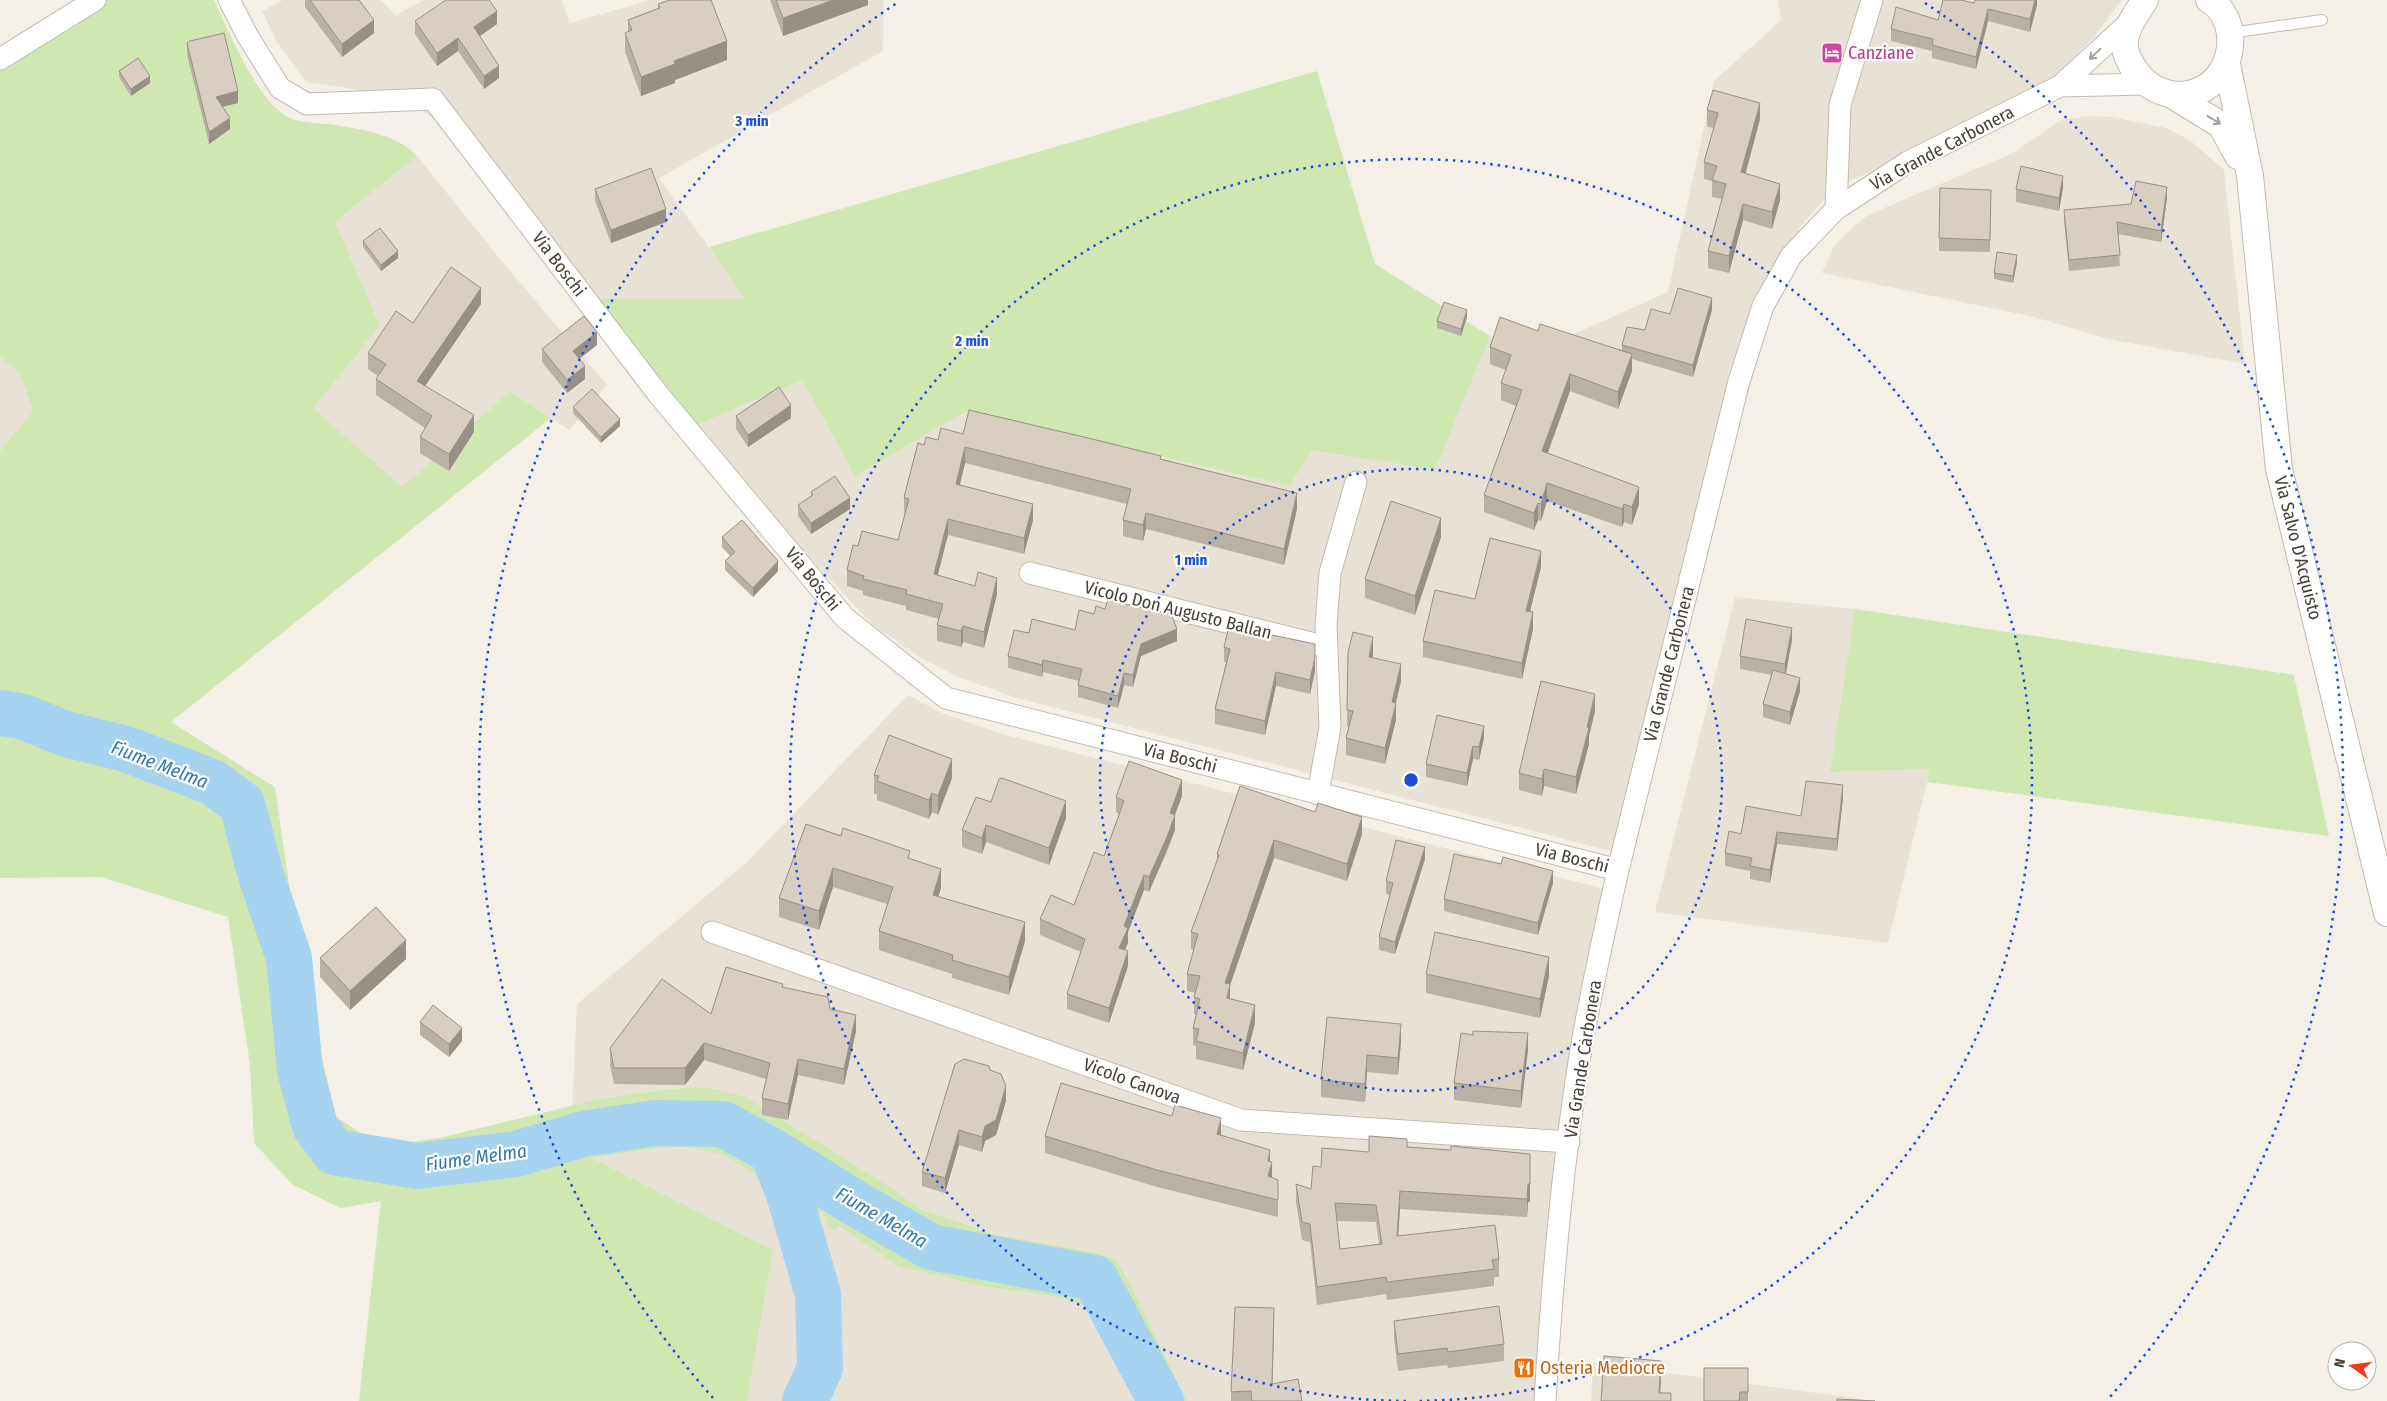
<svg xmlns="http://www.w3.org/2000/svg" width="2387" height="1401" font-family="'Fira Sans Condensed',sans-serif">
  <rect width="100%" height="100%" fill="#f4f0e8"/>
  <path fill="#e8e2d6" d="M283,0H380L396,15L424,0H562L570,23L651,0H884L883,51L659,178L746,299H585L437,120L422,111L398,101L348,88L306,82L277,42L262,11Z
    M1778,0H2122L2094,37L2051,80L1992,119L1847,182L1825,199L1800,227L1785,261L1720,496L1630,856L1017,698L958,677L921,658L872,624L777,523L751,488L694,426L802,380L855,476L964,412L1290,486L1312,450L1434,470L1490,336L1545,347L1668,292L1714,81L1781,20Z
    M2089,116L2113,117L2166,128L2191,141L2224,170L2245,364L2108,339L2034,317L1822,273L1834,246L1852,228L1868,215L2013,153L2061,120Z
    M417,156L505,265L607,385L569,430L510,391L402,487L312,408L380,326L335,222Z
    M0,357L20,374L33,411L0,451Z
    M1735,597L1855,609L1830,772L1930,769L1888,943L1655,912Z
    M908,695L942,713L1006,735L1620,893L1572,1111L1554,1401H1187L1127,1277L1115,1259L1099,1253L993,1234L920,1209L886,1184L742,1095L697,1087L669,1089L600,1099L572,1107L577,1004L747,862Z
    M684,1147L722,1153L820,1213L827,1219L826,1225L836,1231L838,1224L898,1266L981,1286L1058,1297L1093,1308L1105,1324L1137,1401H747L773,1250L591,1158L660,1148Z
    M1593,1363L1876,1401H1591Z"/>
  <path fill="#d0e7b2" d="M105,0H214C230,33 253,92 283,114C295,123 314,123 328,124C355,128 398,134 417,156L335,222L380,326L313,408L402,487L510,391L551,418L171,722L275,787L300,962L336,1117L381,1146L439,1138L600,1099L669,1089L696,1087L715,1089L744,1096L886,1184L920,1209L993,1234L1099,1253L1115,1259L1127,1277L1187,1401H1137L1105,1324L1093,1308L1058,1297L981,1286L898,1266L838,1225L836,1231L826,1225L827,1219L820,1213L722,1154L684,1147L660,1148L592,1158L773,1250L747,1401H359L381,1201L341,1208L293,1185L254,1143L250,1065L228,917L101,877L0,878V451L33,411L20,374L0,357V66Z
    M1317,71L1375,264L1490,336L1435,470L1312,450L1290,486L965,412L855,476L802,380L694,426L585,299H745L709,247Z
    M1855,609L2294,675L2329,836L1927,782L1930,769L1830,772Z"/>
  <g fill="none" stroke-linecap="round" stroke-linejoin="round">
    <path stroke="#a6d3ef" stroke-width="46" d="M0,713L21,716L66,734L126,749L212,782L242,804L261,876L289,958L300,1070L315,1126L334,1152L417,1166L516,1154L583,1134L655,1123L723,1124L772,1151L853,1202L931,1247L1095,1278L1161,1401
      M772,1151L789,1194L818,1294L820,1368L805,1401"/>
    <g stroke="#c2baae" stroke-width="12">
      <path id="service" d="M2230,33L2322,20"/>
    </g>
    <g stroke="#c2baae" stroke-width="23">
      <path id="minor" d="M229,0L247,35L280,88L307,104L433,99L658,394L845,618L946,698L1618,870
        M2131,21L2060,86L2145,84
        M0,59L95,0
        M1836,209L1840,105L1872,0
        M1030,573L1327,647
        M1318,794L1330,727L1326,625L1330,573L1356,482
        M712,932L1241,1120L1569,1142
        M1545,1401C1552,1282 1562,1162 1582,1044C1592,986 1605,928 1618,870L1739,381L1763,306L1780,276L1791,256L1836,209L1908,162L2060,86"/>
    </g>
    <g stroke="#c2baae" stroke-width="28">
      <path id="tertiary" d="M2145,0C2136,14 2123,31 2125,48C2126,56 2132,66 2136,72C2171,117 2235,91 2230,34C2229,22 2221,6 2209,0
        M2227,64L2250,176L2279,469L2387,913
        M2172,95L2221,125L2238,156"/>
    </g>
    <use href="#service" stroke="#fff" stroke-width="10"/>
    <use href="#minor" stroke="#fff" stroke-width="21"/>
    <use href="#tertiary" stroke="#fff" stroke-width="26"/>
  </g>
  <path fill="#bab1a6" fill-rule="evenodd" d="M305,0H359L374,33L342,57L305,7Z
    M770,0H868V5L783,36Z
    M2037,0V5L2030,32L1988,21L1976,69L1932,58V51L1891,41V29L1938,20L1974,3Z
    M658,4L727,60L675,80V83L641,96L625,52V33L628,32V20L658,8Z
    M415,21L497,24L480,36L499,78L484,89L458,51L437,66L415,34Z
    M187,43L238,103L223,107L230,129L209,144L187,55Z
    M119,71L150,83L131,96L119,77Z
    M1707,110L1760,119L1746,173L1780,200L1772,229L1743,220L1729,273L1708,268V251L1722,199L1712,197V181L1704,179V162L1714,128L1707,127Z
    M2063,188L2059,211L2016,202V189Z
    M595,189L666,222L611,243L595,201Z
    M1991,190L1990,252L1939,251V238Z
    M2167,198L2161,242L2118,234L2120,266L2069,271L2064,221V210L2131,204Z
    M363,241L398,258L381,271L363,247Z
    M2017,262L2013,283L1994,279V273Z
    M481,304L425,386L474,432L449,471L420,453V437L425,428L376,395V379L378,376L368,369V353L413,323Z
    M1712,310L1693,377L1632,359V371L1618,409L1570,391L1548,453L1639,504L1632,525L1624,522L1622,527L1547,501L1541,521L1538,520L1534,530L1484,512V495L1516,406L1501,400V383L1506,370L1490,364V347L1538,331L1622,350V345L1670,314Z
    M1467,317L1461,336L1437,328V321Z
    M597,345L579,359L585,379L567,393L542,362V349Z
    M573,407L620,426L601,443L573,413Z
    M736,416L791,418L748,447L736,429Z
    M963,434L1161,459L1297,509L1284,565L1146,529L1143,541L1123,536V520L1127,504L965,463L960,485L1033,520L1024,554L948,535L937,575L997,594L984,648L963,642L961,647L937,641V625L939,619L906,610V606L863,595V591L847,586V570L858,546L898,540L905,514L904,513V497L924,445L938,440Z
    M811,492L850,509L811,534L798,516V505L811,496Z
    M722,537L778,571L753,597L725,570V561L730,556L722,547Z
    M1441,537L1415,615L1365,598V579Z
    M1541,567L1530,612L1533,629L1522,679L1423,657V641L1475,599Z
    M1075,630L1177,641L1141,656L1133,687L1124,685L1118,708L1078,697V685L1079,681L1043,672L1042,677L1008,668V656L1029,633Z
    M1792,640L1786,674L1800,691L1790,725L1763,717V704L1772,675L1740,669V656Z
    M1224,647L1315,671L1310,694L1276,686L1265,735L1215,724V709L1226,662H1224Z
    M1373,654L1372,658L1401,681L1396,703V720L1385,764L1346,755V738L1349,727L1347,726V710Z
    M1595,711L1589,736V744L1576,794L1544,786L1542,796L1519,790V773Z
    M1484,738L1479,760L1473,759L1467,786L1426,777V764Z
    M874,775L952,778L938,815L932,812L929,819L877,800V794H874Z
    M1240,786L1362,834L1347,881L1274,858L1230,984V999L1255,1023L1243,1070L1196,1059V1046L1193,1045V1028L1196,1015L1194,1014V997L1195,993L1187,991V974L1194,950L1191,949V932L1217,862V854Z
    M1182,796L1175,815V830L1167,852L1149,892L1144,890L1128,932V943L1125,950L1128,966L1109,1023L1067,1009V994L1081,952L1040,935V919L1074,905L1104,856L1119,814L1116,812V797Z
    M1843,798L1837,851L1777,844L1770,883L1750,879V871L1725,866V853L1741,834L1801,816Z
    M991,802L1066,818L1049,865L986,842L982,854L962,847V830Z
    M806,824L910,858L941,888L938,896L1025,941L1009,995L952,978V974L879,950V931L887,904L833,887L819,930L779,917V898Z
    M1425,859L1395,954L1379,950V937L1390,895L1386,894V881Z
    M1501,864L1553,883L1538,935L1444,911V899Z
    M320,958L406,959L350,1010L320,977Z
    M1426,974L1549,976L1540,1018L1426,993Z
    M783,987L830,1009L856,1031L844,1085L798,1075L788,1120L762,1115V1098L766,1079L704,1060L685,1085L614,1084L610,1065V1048L711,1014Z
    M1327,1017L1401,1041L1398,1075L1367,1072L1365,1102L1321,1097V1080Z
    M420,1022L462,1041L449,1057L420,1035Z
    M1528,1050L1521,1108L1454,1100V1083Z
    M990,1070L1006,1101L996,1135L985,1141L982,1152L959,1145L945,1193L922,1186V1172Z
    M1221,1135L1270,1161L1272,1178L1278,1197V1217L1157,1187L1045,1153V1136Z
    M1407,1147L1451,1150L1530,1154V1202H1528L1527,1217L1400,1209L1398,1236L1499,1259V1277H1494V1286L1387,1300L1386,1294L1317,1305L1310,1242L1302,1240L1296,1202V1184L1311,1189L1321,1167ZM1337,1221L1376,1222L1379,1244L1340,1249Z
    M1394,1321L1504,1344V1361L1448,1368L1447,1365L1398,1371L1394,1338Z
    M1274,1327L1272,1384L1302,1401H1231V1392Z
    M1748,1368V1401H1704Z"/>
  <path fill="#979087" d="M833,0H868V5L783,36V18Z
    M2035,0H2037V5L2030,32V19Z
    M1988,9V21L1976,69V57Z
    M497,11V24L474,40V27Z
    M374,20V33L342,57V44Z
    M458,38V51L437,66V53Z
    M727,41V60L675,80V83L641,96V77L674,61Z
    M499,66V78L484,89V76Z
    M150,76V83L131,96V89Z
    M238,91V103L216,108V97Z
    M1760,103V119L1741,189V172Z
    M230,118V129L209,144V132Z
    M2063,176V188L2059,211V198Z
    M1780,184V200L1772,229V212Z
    M2167,187V198L2161,242V231Z
    M1743,204V220L1729,273V256Z
    M666,209V222L611,243V230Z
    M398,251V258L381,271V265Z
    M2017,255V262L2013,283V276Z
    M481,288V304L417,398V381Z
    M1712,298V310L1693,377V365Z
    M1467,310V317L1461,336V329Z
    M597,332V345L573,364V351Z
    M1632,354V371L1618,409V392Z
    M585,366V379L567,393V380Z
    M1570,374V391L1542,468V451Z
    M791,405V418L748,447V435Z
    M474,415V432L449,471V454Z
    M620,419V426L601,443V437Z
    M965,447V463L956,500V484Z
    M1547,483V501L1541,521V504Z
    M1639,487V504L1632,525V507Z
    M1297,493V509L1284,565V549Z
    M850,498V509L811,534V523Z
    M1538,503V520L1534,530V513Z
    M1033,504V520L1024,554V538Z
    M1624,504V522L1622,527V509Z
    M1146,513V529L1143,541V525Z
    M1441,518V537L1415,615V596Z
    M948,519V535L934,590V574Z
    M1541,551V567L1526,627V611Z
    M778,561V571L753,597V588Z
    M997,578V594L984,648V632Z
    M1533,612V629L1522,679V663Z
    M963,626V642L961,647V631Z
    M1792,628V640L1785,677V664Z
    M1177,629V641L1141,656L1133,687V675L1141,644Z
    M1373,637V654L1369,673V657Z
    M1315,657V671L1310,694V680Z
    M1043,660V672L1042,677V665Z
    M1401,664V681L1392,719V702Z
    M1276,672V686L1265,735V721Z
    M1124,673V685L1118,708V696Z
    M1800,678V691L1790,725V712Z
    M1595,694V711L1589,736V744L1576,794V777L1587,727Z
    M1396,703V720L1385,764V748Z
    M1484,726V738L1479,760V747Z
    M1473,746V759L1467,786V773Z
    M952,759V778L938,815V796Z
    M1544,769V786L1542,796V779Z
    M1182,780V796L1170,828V813Z
    M1843,785V798L1837,851V839Z
    M932,793V812L929,819V800Z
    M1066,801V818L1049,865V848Z
    M1175,815V830L1149,892V877Z
    M1362,817V834L1347,881V864Z
    M986,825V842L982,854V838Z
    M1777,832V844L1770,883V870Z
    M1274,840V858L1225,1000V983Z
    M1425,847V859L1395,954V942Z
    M833,868V887L819,930V911Z
    M941,869V888L933,914V895Z
    M1553,871V883L1538,935V923Z
    M1144,875V890L1128,932V943L1119,963V948L1124,926Z
    M1025,922V941L1009,995V977Z
    M406,940V959L350,1010V991Z
    M1128,951V966L1109,1023V1008Z
    M1549,957V976L1540,1018V999Z
    M1230,984V1001L1227,998Z
    M1255,1005V1023L1243,1070V1053Z
    M856,1015V1031L844,1085V1069Z
    M1401,1024V1041L1398,1075V1058Z
    M462,1028V1041L449,1057V1044Z
    M1528,1033V1050L1521,1108V1091Z
    M704,1043V1060L685,1085V1068Z
    M1367,1055V1072L1365,1102V1084Z
    M798,1059V1075L788,1120V1104Z
    M1006,1086V1101L996,1135L985,1141L982,1152V1137L985,1126Z
    M1221,1118V1135L1217,1151V1134Z
    M959,1130V1145L945,1193V1178Z
    M1270,1150V1167L1272,1162V1179L1268,1193V1161Z
    M1530,1154V1202H1528L1527,1217V1199Z
    M1400,1191V1209L1397,1254V1236Z
    M1274,1308V1327L1272,1401V1384Z
    M1661,1361V1377L1660,1401L1659,1393Z"/>
  <path fill="#d8cec1" stroke="#979087" fill-rule="evenodd" d="M310,0H359L374,20L342,44Z
    M446,0H489L497,11L474,27L499,66L484,76L458,38L437,53L415,21Z
    M670,0H711L727,41L674,61L675,64L641,77L625,33L632,30L628,20L660,8L658,4Z
    M776,0H833L783,18Z
    M1943,0H1961L1974,3L1975,0H2035L2030,19L1988,9L1976,57L1932,45L1933,39L1891,29L1896,7L1938,20Z
    M224,33L238,91L216,97L230,118L209,132L187,43L190,41Z
    M138,58L150,76L131,89L119,71Z
    M1713,90L1760,103L1741,172L1780,184L1772,212L1743,204L1729,256L1708,251L1726,184L1712,180L1717,166L1704,162L1718,113L1707,110Z
    M2021,166L2063,176L2059,198L2016,189Z
    M651,168L666,209L611,230L595,189Z
    M2136,181L2167,187L2161,231L2117,222L2120,255L2069,260L2064,210L2131,204Z
    M1940,188L1991,190L1990,240L1939,238Z
    M380,228L398,251L381,265L363,241Z
    M1997,252L2017,255L2013,276L1994,273Z
    M451,267L481,288L417,381L474,415L449,454L420,437L432,416L376,379L386,364L368,353L396,311L413,323Z
    M1678,288L1712,298L1693,365L1622,345L1627,327L1645,330L1651,309L1670,314Z
    M1444,302L1467,310L1461,329L1437,321Z
    M584,316L597,332L573,351L585,366L567,380L542,349Z
    M1500,317L1538,331L1540,324L1632,354L1618,392L1570,374L1542,451L1639,487L1632,507L1624,504L1622,509L1547,483L1541,504L1538,503L1534,513L1484,495L1522,390L1501,383L1511,355L1490,347Z
    M779,387L791,405L748,435L736,416Z
    M592,389L620,419L601,437L573,407Z
    M969,410L1088,438L1161,456L1160,459L1297,493L1284,549L1146,513L1143,525L1123,520L1131,489L965,447L956,484L1033,504L1024,538L948,519L934,574L975,586L978,572L997,578L984,632L963,626L961,631L937,625L943,604L906,594L907,590L863,579L864,576L847,570L853,545L858,546L862,531L898,540L909,499L904,497L918,443L924,445L926,437L938,440L941,428L963,434Z
    M835,476L850,498L811,523L798,505L813,495L811,492Z
    M1391,501L1441,518L1415,596L1365,579Z
    M742,520L778,561L753,588L725,561L735,552L722,537Z
    M1490,538L1541,551L1526,611L1533,612L1522,663L1423,641L1435,590L1475,599Z
    M1108,600L1171,614L1177,629L1141,644L1133,675L1124,673L1118,696L1078,685L1082,669L1043,660L1042,665L1008,656L1014,630L1029,633L1032,619L1075,630L1079,610L1094,614L1096,606L1105,609Z
    M1746,619L1792,628L1785,664L1740,656Z
    M1229,626L1315,644V657L1310,680L1276,672L1265,721L1215,709L1230,649L1224,647Z
    M1353,632L1373,637L1369,657L1401,664L1392,702L1396,703L1385,748L1346,738L1353,711L1347,710L1348,652Z
    M1773,670L1800,678L1790,712L1763,704Z
    M1541,681L1595,694L1587,727L1589,728L1576,777L1544,769L1542,779L1519,773Z
    M1437,715L1484,726L1479,747L1473,746L1467,773L1426,764Z
    M889,735L952,759L938,796L932,793L929,800L877,781L879,776L874,775Z
    M1129,761L1182,780L1170,813L1175,815L1167,837L1149,877L1144,875L1124,926L1128,928L1119,948L1128,951L1109,1008L1067,994L1085,939L1040,919L1051,895L1074,905L1094,852L1104,856L1124,801L1116,797Z
    M1002,778L1066,801L1049,848L986,825L982,838L962,830L976,797L991,802L999,779Z
    M1806,781L1843,785L1837,839L1777,832L1770,870L1750,866L1752,858L1725,853L1729,831L1741,834L1746,806L1801,816Z
    M1240,786L1315,812L1318,803L1362,817L1347,864L1274,840L1225,983L1230,984L1227,998L1255,1005L1243,1053L1196,1041L1199,1029L1193,1028L1200,999L1194,997L1200,976L1187,974L1198,934L1191,932L1219,855L1217,854Z
    M806,824L841,836L843,828L910,851L908,858L941,869L933,895L1025,922L1009,977L952,960L953,955L879,931L893,887L833,868L819,911L779,898Z
    M1396,840L1425,847L1395,942L1379,937L1393,883L1386,881Z
    M1454,854L1501,864L1503,857L1553,871L1538,923L1444,899Z
    M376,907L406,940L350,991L320,958Z
    M1435,932L1549,957L1540,999L1426,974Z
    M726,967L783,984L782,987L828,997L830,1009L856,1015L844,1069L798,1059L788,1104L762,1098L770,1063L704,1043L685,1068H614L610,1048L662,979L711,1014Z
    M433,1005L462,1028L449,1044L420,1022Z
    M1327,1017L1401,1024L1398,1058L1367,1055L1365,1084L1321,1080Z
    M1473,1031L1528,1033L1521,1091L1454,1083L1461,1033L1473,1035Z
    M964,1059L989,1066L990,1070L1001,1074L1006,1086L996,1120L985,1126L982,1137L959,1130L945,1178L922,1172L955,1064Z
    M1061,1083L1172,1116L1175,1105L1221,1118L1217,1134L1270,1150L1268,1161L1272,1162L1268,1176L1278,1180V1200L1157,1170L1045,1136Z
    M1369,1136L1407,1139V1147L1451,1150V1146L1530,1154V1184H1528L1527,1199L1400,1191L1397,1236L1495,1225L1499,1259L1492,1260L1494,1269L1387,1282L1386,1277L1317,1287L1310,1224L1302,1222L1296,1184L1311,1189L1313,1166L1321,1167L1322,1148L1369,1152ZM1335,1203L1376,1205L1382,1244L1340,1249Z
    M1499,1306L1504,1344L1448,1352L1447,1348L1398,1354L1394,1321Z
    M1235,1307L1274,1308L1272,1384L1298,1379L1302,1401H1252L1251,1391L1231,1392Z
    M1604,1356L1661,1361L1659,1393H1671V1401H1601Z
    M1704,1368H1748V1392H1740L1739,1401H1704Z
    M1837,1399L1875,1401H1837Z"/>
  <defs><path id="oneway-shaft" d="M-6 0H5M1.5-3L5.5 0L1.5 3" fill="none" stroke-width="1.6" stroke-linecap="round" stroke-linejoin="round" transform="scale(1.25)"/></defs>
  <g stroke="#a3a09b">
    <use href="#oneway-shaft" transform="translate(2095 54) rotate(137)"/>
    <use href="#oneway-shaft" transform="translate(2214 120) rotate(31)"/>
  </g>
  <g fill="none" stroke="#1d4ed8" stroke-width="2.5" stroke-dasharray="2.5 5">
    <circle cx="1411" cy="780" r="311"/>
    <path d="M1406 1401A621 621 0 1 1 1416 1401"/>
    <path d="M713 1398A932 932 0 0 1 897 3M1925 3A932 932 0 0 1 2109 1398"/>
  </g>
  <defs>
    <g id="hotel-square" transform="scale(1.125)"><rect x="-9" y="-9" width="18" height="18" rx="4" fill="#d1479c" stroke="#fff"/><path d="M-6-4.5h1.5V1H6V5H4.5V3h-9V5H-6ZM-4 0a1.8 1.8 0 1 1 3.6 0ZM.5 0V-2.5h3Q6-2.5 6 0Z" fill="#fff"/></g>
    <g id="restaurant-square" transform="scale(1.125)"><rect x="-9" y="-9" width="18" height="18" rx="4" fill="#e8710a" stroke="#fff"/><path d="M-5-6h1v4h1v-4h1v4h1v-4h1v5L-1.5 .5V6h-2V.5L-5-1ZM5-6V6H3V1.5H1.5Q1.5-4 5-6Z" fill="#fff"/></g>
  </defs>
  <g fill-rule="evenodd">
    <use href="#hotel-square" x="1832" y="53"/>
    <use href="#restaurant-square" x="1524" y="1368"/>
  </g>
  <g text-anchor="middle" stroke-width="4.5" stroke-linejoin="round" paint-order="stroke">
    <g font-size="18" fill="#b23c85" stroke="#fff" text-anchor="start">
      <text x="1848" y="59">Canziane</text>
    </g>
    <g font-size="18" fill="#474037" stroke="#fff">
      <text transform="translate(1942 148) rotate(-28)" y="6">Via Grande Carbonera</text>
      <text transform="translate(559 264) rotate(53)" y="6">Via Boschi</text>
      <text transform="translate(2298 548) rotate(76)" y="6">Via Salvo D'Acquisto</text>
      <text transform="translate(813 579) rotate(51)" y="6">Via Boschi</text>
      <text transform="translate(1178 610) rotate(14)" y="6">Vicolo Don Augusto Ballan</text>
      <text transform="translate(1669 664) rotate(-76)" y="6">Via Grande Carbonera</text>
      <text transform="translate(1180 758) rotate(14)" y="6">Via Boschi</text>
      <text transform="translate(1572 858) rotate(14)" y="6">Via Boschi</text>
      <text transform="translate(1583 1059) rotate(-81)" y="6">Via Grande Carbonera</text>
      <text transform="translate(1132 1081) rotate(20)" y="6">Vicolo Canova</text>
    </g>
    <g font-size="18" fill="#c56008" stroke="#fff" text-anchor="start">
      <text x="1540" y="1374">Osteria Mediocre</text>
    </g>
    <g font-size="19" font-style="italic" fill="#2f79a9" stroke="#fff">
      <text transform="translate(160 764) rotate(21)" y="7">Fiume Melma</text>
      <text transform="translate(476 1157) rotate(-8)" y="7">Fiume Melma</text>
      <text transform="translate(882 1217) rotate(30)" y="7">Fiume Melma</text>
    </g>
  </g>
  <circle cx="1411" cy="780" r="8" fill="#1d4ed8" stroke="#fff" stroke-width="2.5"/>
  <g font-size="15" text-anchor="middle" font-weight="bold" fill="#1d4ed8" stroke="#fff" stroke-width="4.5" stroke-linejoin="round" paint-order="stroke">
    <text x="752" y="126">3 min</text>
    <text x="972" y="346">2 min</text>
    <text x="1191" y="565">1 min</text>
  </g>
  <g transform="translate(2352 1366) rotate(284)"><circle r="24" fill="#ffffff" stroke="#b5b3af"/>
  <path d="M0-4L9 19L0 12L-9 19Z" fill="#f6391d"/>
  <text y="-8" font-size="14" font-weight="bold" text-anchor="middle" fill="#474037">N</text>
  </g>
</svg>
